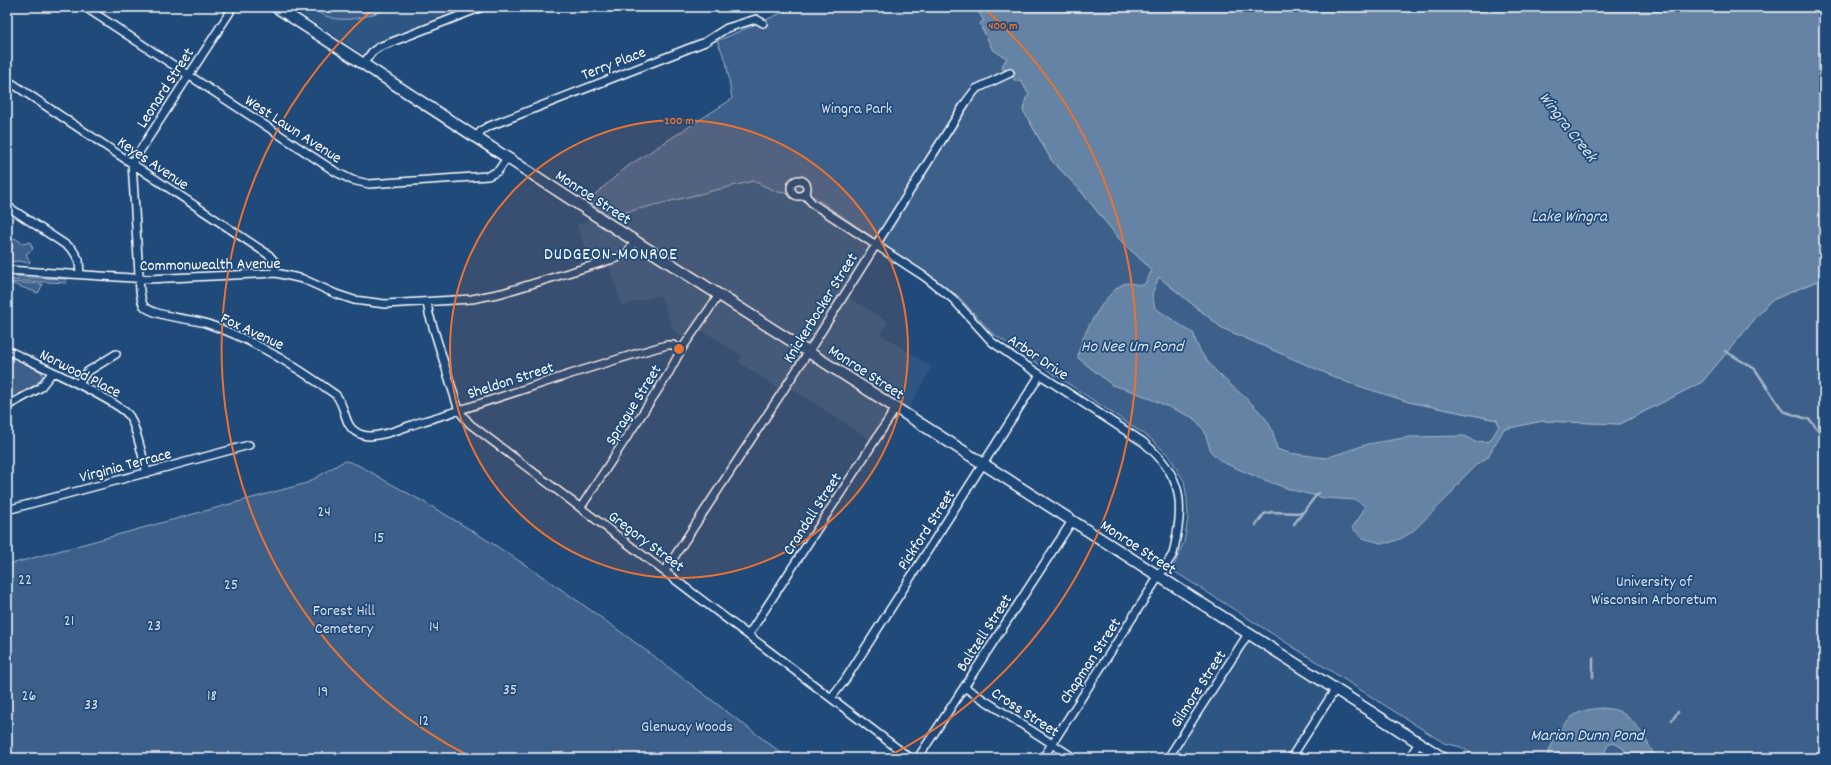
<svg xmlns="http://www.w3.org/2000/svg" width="1831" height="765" font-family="Dekko,sans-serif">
  <rect width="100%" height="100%" fill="#1f4a7a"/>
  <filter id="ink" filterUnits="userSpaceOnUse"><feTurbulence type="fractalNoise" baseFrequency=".025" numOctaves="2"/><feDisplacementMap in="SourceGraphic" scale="8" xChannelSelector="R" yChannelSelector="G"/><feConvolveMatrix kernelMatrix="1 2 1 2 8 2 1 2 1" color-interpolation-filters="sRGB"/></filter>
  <g filter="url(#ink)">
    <path fill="#2e5683" d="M289,7H469L383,41L363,54Z
      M753,181L778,191L792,194L798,197H802L875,244L844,294L888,322L881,334L932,367L906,413L896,408L873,442L786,385L782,391L738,362L742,356L697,327L688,340L674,332L660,295L622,306L609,267L591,272L577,224Z
      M1248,634L1335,690L1291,758H1168Z"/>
    <path fill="#3c618b" stroke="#9eb0c5" d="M311,7H393C365,17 338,29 311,7Z
      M795,7H976L984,21L981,29L987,36L992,49L1008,58L1002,66L1021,80L1029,95L1026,98L1023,110L1052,161L1080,190L1121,241L1165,282L1222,328L1308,365L1409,402L1497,420L1504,429L1542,421L1620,424L1702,382L1770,301L1824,278V758H1478L1461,747L1444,743L1172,570L1184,542L1188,517L1187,499L1184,481L1169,456L1150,438L992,333L958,296L814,197L778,192L753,181L610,216L587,201L628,166L732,99L726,61L717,41Z
      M15,238L23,244L30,242L33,249L26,254L30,262L29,263L19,261L7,262V241L10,245L9,250H11L13,247L10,242Z
      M7,275L31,278L66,279L67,283L7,280Z
      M7,282L43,284L38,293Z
      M7,355L40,371L43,376L37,384L7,401Z
      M344,461C357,461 382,480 395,486C536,562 661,662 788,758H7V565L307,483Z"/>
    <path fill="#6583a4" stroke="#a3b5c8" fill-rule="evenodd" d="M976,7H1824V278L1770,301L1702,382L1620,424L1542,421L1504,429L1487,458L1477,464L1461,480L1450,495L1412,532L1402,538L1389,543H1380L1363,538L1352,528L1361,515L1365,506L1356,500L1325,498L1292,490L1259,478L1222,462L1211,452L1204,430L1194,418L1135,392L1112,385L1078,358C1078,339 1105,293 1123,284C1129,281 1137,286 1144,285L1152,270L1121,241L1080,190L1052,161L1023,110L1026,98L1029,95L1021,80L1016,82L1007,69L1003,70L1002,66L1007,58C1003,56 997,53 993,49C991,47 981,26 980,23L984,21ZM1159,277L1222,328L1346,382L1409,402L1497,420L1499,426L1490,441L1475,442L1465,436L1410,437L1368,444L1326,458L1289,453L1277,449C1275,439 1272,426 1265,418C1245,392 1199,367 1194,334L1155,308L1152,294Z
      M1602,708C1607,709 1614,709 1618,711C1634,717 1649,743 1655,758H1625L1624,749L1614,743L1608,745L1602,758H1546C1553,742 1563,718 1581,712C1587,709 1595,709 1602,708Z"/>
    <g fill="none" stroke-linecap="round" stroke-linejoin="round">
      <path stroke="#a3b5c8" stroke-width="2.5" d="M1725,351L1755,369L1783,411L1810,420L1820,432L1824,431
        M1294,524L1318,493
        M1256,525L1264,514L1271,512L1302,513
        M1593,677V658
        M1672,720L1678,712"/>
      <g stroke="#fff" stroke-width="10">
        <path id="street" d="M85,7L336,172L352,180L369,184L488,176L498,171L507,158
          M230,12L132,163L140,291C141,296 141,302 144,306C152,316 191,319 205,323C253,339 295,366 336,395C348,410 342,429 363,435C377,440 409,425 424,421C505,397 585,367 667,345H673L681,350
          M363,64L372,52L379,47L482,7
          M7,80L269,255L274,261L276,273
          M475,138L482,130L487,127L705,42L727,28L756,19L763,23
          M791 188a8 8 0 1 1 16 0a8 8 0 1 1-16 0Z
          M804,194L813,204L925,277L953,299L992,342L1016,359L1143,442C1185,477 1184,504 1173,554L1043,758
          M7,206L72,249L79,260L80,274
          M7,270L148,279L276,273L303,279L336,294L354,300L385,304L472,299L502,293L617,258L628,252L635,241
          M427,302L429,314L459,411L470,424L910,758
          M7,350C29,361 121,401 130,417C138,433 142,456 147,473
          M78,384L87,372L116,354
          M7,406L40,388L52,373
          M581,507L667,376L681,350L719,295
          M7,510L249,445
          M665,571L809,351L966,102L976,89L1010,73
          M749,634L896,408
          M964,687L1074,758
          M831,698L845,680L1040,375
          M918,758L1072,521
          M1168,758L1248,634
          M1291,758L1335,690
          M1409,758L1419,743"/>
      </g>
      <g stroke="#fff" stroke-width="13">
        <path id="secondary" d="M276,7L624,234L1443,758"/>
      </g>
      <use href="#street" stroke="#1f4a7a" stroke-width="7"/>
      <use href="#secondary" stroke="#1f4a7a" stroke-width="10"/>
    </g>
  </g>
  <circle cx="679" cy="349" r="229" fill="#eb7230" fill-opacity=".12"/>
  <g fill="none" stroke="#eb7230" stroke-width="2">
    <circle cx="679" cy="349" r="229"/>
    <path d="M471 757A458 458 0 0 1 373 9M985 9A458 458 0 0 1 887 757"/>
  </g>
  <g text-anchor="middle" stroke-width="3.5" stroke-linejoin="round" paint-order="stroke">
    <g font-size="16" fill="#fff" stroke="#1f4a7a">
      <text transform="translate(613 62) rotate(-21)" y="6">Terry Place</text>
      <text transform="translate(164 87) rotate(-57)" y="6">Leonard Street</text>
      <text transform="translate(294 128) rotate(33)" y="6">West Lawn Avenue</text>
      <text transform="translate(154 162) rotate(34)" y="6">Keyes Avenue</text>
      <text transform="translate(594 196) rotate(33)" y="6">Monroe Street</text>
      <text transform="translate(210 263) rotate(-1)" y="6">Commonwealth Avenue</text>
      <text transform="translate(819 307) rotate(-58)" y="6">Knickerbocker Street</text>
      <text transform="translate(253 330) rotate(25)" y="6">Fox Avenue</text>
      <text transform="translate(1039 356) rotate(34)" y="6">Arbor Drive</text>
      <text transform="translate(867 371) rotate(33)" y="6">Monroe Street</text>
      <text transform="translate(81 372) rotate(27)" y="6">Norwood Place</text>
      <text transform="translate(510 379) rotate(-18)" y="6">Sheldon Street</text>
      <text transform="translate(632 404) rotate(-58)" y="6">Sprague Street</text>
      <text transform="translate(125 464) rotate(-15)" y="6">Virginia Terrace</text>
      <text transform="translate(811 513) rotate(-57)" y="6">Crandall Street</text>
      <text transform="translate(925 529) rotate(-57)" y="6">Pickford Street</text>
      <text transform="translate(647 540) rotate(37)" y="6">Gregory Street</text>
      <text transform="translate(1139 546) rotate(33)" y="6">Monroe Street</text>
      <text transform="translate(983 632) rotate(-57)" y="6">Baltzell Street</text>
      <text transform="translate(1089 660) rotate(-57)" y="6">Chapman Street</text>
      <text transform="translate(1197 688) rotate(-57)" y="6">Gilmore Street</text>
      <text transform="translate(1026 711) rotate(33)" y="6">Cross Street</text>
    </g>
    <g font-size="16" fill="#d8dfe8" stroke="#1f4a7a">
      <text x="857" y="113">Wingra Park</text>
      <text x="324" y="516">24</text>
      <text x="379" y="542">15</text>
      <text x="25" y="584">22</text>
      <text x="1654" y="586">University of<tspan x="1654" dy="18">Wisconsin Arboretum</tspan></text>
      <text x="231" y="589">25</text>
      <text x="344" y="615">Forest Hill<tspan x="344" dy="18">Cemetery</tspan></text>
      <text x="69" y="625">21</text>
      <text x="154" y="630">23</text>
      <text x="434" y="631">14</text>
      <text x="510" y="694">35</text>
      <text x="323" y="696">19</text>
      <text x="29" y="700">26</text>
      <text x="212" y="700">18</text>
      <text x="91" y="709">33</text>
      <text x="424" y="725">12</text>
      <text x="687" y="731">Glenway Woods</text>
    </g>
    <g font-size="17" font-style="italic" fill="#d8e0e8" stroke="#1f4a7a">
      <text transform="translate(1569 126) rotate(52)" y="6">Wingra Creek</text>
      <text x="1569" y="221">Lake Wingra</text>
      <text x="1132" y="351">Ho Nee Um Pond</text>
      <text x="1587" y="740">Marion Dunn Pond</text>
    </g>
    <g font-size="17" letter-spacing="1" fill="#fff" stroke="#1f4a7a">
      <text x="611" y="259">DUDGEON-MONROE</text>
    </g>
  </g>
  <circle cx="679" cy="349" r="6" fill="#eb7230" stroke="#1f4a7a" stroke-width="2"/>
  <g font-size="12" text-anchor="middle" font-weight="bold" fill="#eb7230" stroke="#1f4a7a" stroke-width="3.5" stroke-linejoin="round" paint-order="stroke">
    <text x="1003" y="29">400 m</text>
    <text x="679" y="124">200 m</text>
  </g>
  <rect width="1831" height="765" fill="none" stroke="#1f4a7a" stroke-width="24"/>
  <rect x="12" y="12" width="1807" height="741" fill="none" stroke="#fff" stroke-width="1.5" filter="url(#ink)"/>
</svg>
